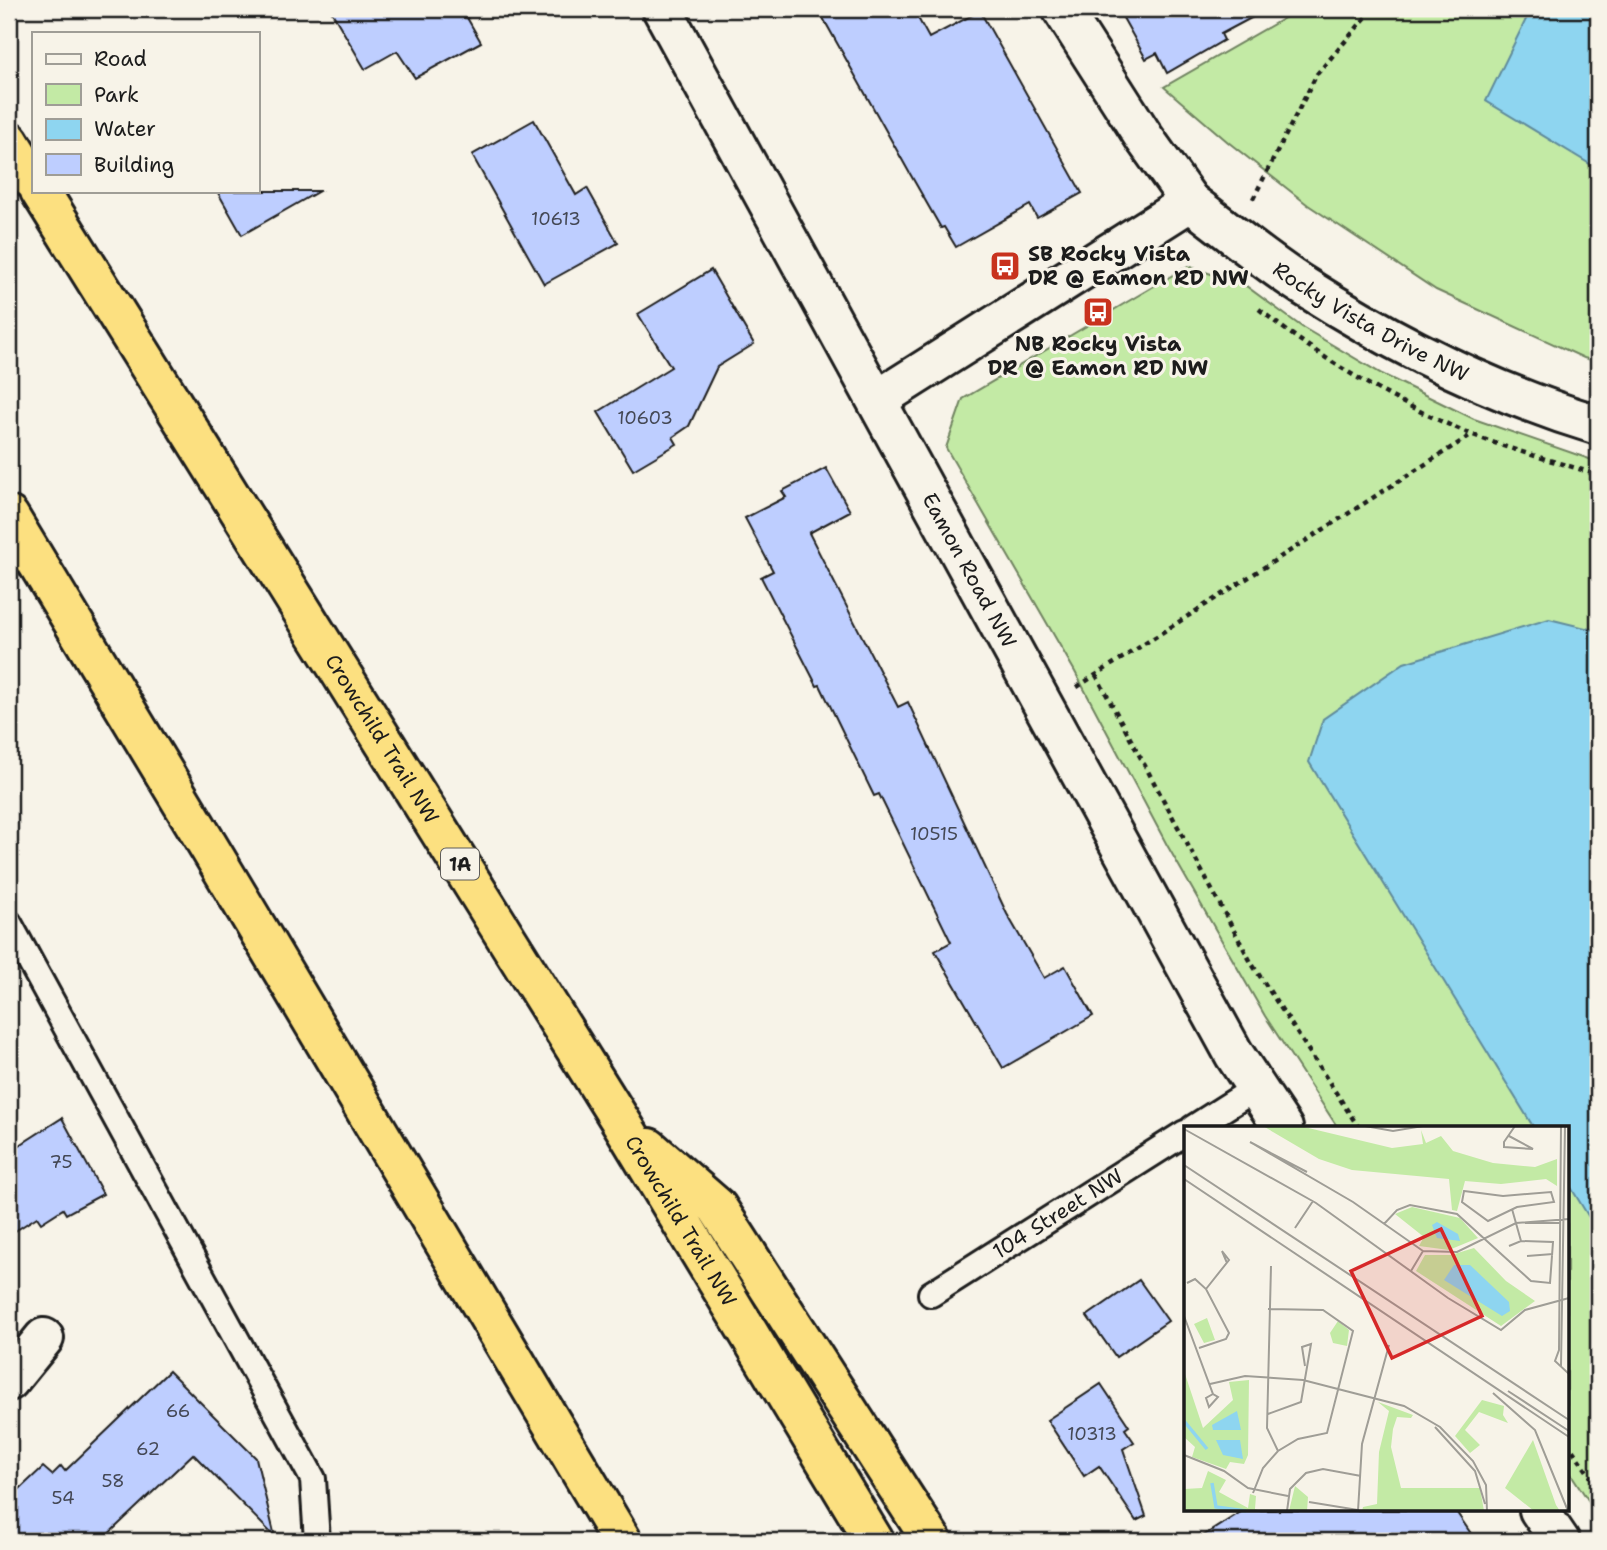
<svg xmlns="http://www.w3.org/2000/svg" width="1607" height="1550" font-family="'Shantell Sans',sans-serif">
  <rect width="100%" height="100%" fill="#f7f3e8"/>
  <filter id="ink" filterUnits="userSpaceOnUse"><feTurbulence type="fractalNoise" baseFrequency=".0143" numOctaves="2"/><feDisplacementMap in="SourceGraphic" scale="14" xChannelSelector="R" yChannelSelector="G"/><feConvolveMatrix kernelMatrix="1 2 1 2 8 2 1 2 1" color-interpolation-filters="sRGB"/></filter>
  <g filter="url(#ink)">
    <path fill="#c3eaa5" stroke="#708360" stroke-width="2" d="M1300,9H1598V362L1584,358L1436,290L1308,205L1228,142L1164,87Z
      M1188,266L1246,286L1302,327L1382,374L1474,419L1598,462V1515L1567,1468V1128H1338L1265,1016L1167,845L1074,670L946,448L963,399Z"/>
    <path fill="#8ed5f0" stroke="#608b9b" stroke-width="2" d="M1531,9H1598V169L1486,101Z
      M1549,619L1598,631V1232L1567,1181V1128H1534L1309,762L1323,719L1404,663Z"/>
    <path fill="#beceff" stroke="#1c1c1c" stroke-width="2" d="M330,9H462L481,42L415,78L397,51L365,69Z
      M818,9H913L929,38L980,11L1082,193L1037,218L1030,205L956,247L944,227L941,228L909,172Z
      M1118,9H1268L1221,34L1224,40L1167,73L1157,53L1146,59Z
      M534,120L576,195L587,188L618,243L544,284L472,155Z
      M217,191H319L242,235Z
      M711,270L754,344L717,367L689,426L673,437L677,444L633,470L598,412L671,367L638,314Z
      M826,468L850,511L809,533L898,707L908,702L1007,914L1044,978L1065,966L1093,1016L1003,1068L935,951L951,942L879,794L874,796L820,685L817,686L761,577L773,571L745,518L786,497L782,491Z
      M62,1118L103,1194L66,1214L63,1209L41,1223L37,1217L9,1235V1152Z
      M1139,1280L1168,1321L1116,1357L1087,1316Z
      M169,1371L256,1458L275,1537L193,1454L101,1541H9V1499L43,1467L52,1475L61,1466L65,1471Z
      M1101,1384L1129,1426L1125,1429L1134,1442L1123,1449L1146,1516L1136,1521L1099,1466L1084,1476L1047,1420Z
      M1244,1510H1455L1476,1541H1195Z"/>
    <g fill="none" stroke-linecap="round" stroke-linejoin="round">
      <g stroke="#1c1c1c" stroke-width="30">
        <g id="lane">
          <path d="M9,923L313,1479L317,1541"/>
          <path d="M1193,1128L1256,1088"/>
          <path id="s1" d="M931,1294L1185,1133"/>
        </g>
      </g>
      <g stroke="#1c1c1c" stroke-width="44">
        <g id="street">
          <path id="s2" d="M662,9L1234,1054L1283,1128"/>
          <path d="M1062,9L1145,139L1190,202"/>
          <path id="s3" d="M877,400L1190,202C1228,230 1265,262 1305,287C1396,345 1495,394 1598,425"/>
          <path d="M9,1381L44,1338"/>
          <path d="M1539,1510L1560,1541"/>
        </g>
      </g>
      <g stroke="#1c1c1c" stroke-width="44">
        <g id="highway">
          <path d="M9,141L33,180"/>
          <path id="s4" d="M40,191L623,1125L874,1541"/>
          <path d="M9,516L210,849L622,1541"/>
          <path d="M649,1148L717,1207L932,1541"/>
        </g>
      </g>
      <path stroke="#1c1c1c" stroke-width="4.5" stroke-dasharray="5 5" stroke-linecap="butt" d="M1253,199L1317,74L1373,9
        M1259,309C1323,361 1395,403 1471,434C1512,451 1556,461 1598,475
        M1096,675L1252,964L1359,1128
        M1077,687L1471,435
        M1567,1442L1598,1487"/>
      <use href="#lane" stroke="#f7f3e8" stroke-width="24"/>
      <use href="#street" stroke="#f7f3e8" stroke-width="38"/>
      <use href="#highway" stroke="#fce080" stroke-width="38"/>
    </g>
  </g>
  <defs>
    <g id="bus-square" transform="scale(1.575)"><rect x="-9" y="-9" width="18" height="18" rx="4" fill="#c8321e" stroke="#f7f3e8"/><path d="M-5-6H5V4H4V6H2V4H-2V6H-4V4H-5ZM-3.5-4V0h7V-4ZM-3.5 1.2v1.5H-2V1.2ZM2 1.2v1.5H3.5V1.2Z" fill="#fff"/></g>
  </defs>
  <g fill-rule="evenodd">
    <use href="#bus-square" x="1005" y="266"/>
    <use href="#bus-square" x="1098" y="312"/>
  </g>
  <g text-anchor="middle" stroke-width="6" stroke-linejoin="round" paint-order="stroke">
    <g font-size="18" fill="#444855">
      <text x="556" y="225">10613</text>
      <text x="645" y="424">10603</text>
      <text x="934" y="840">10515</text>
      <text x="61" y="1168">75</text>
      <text x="178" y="1417">66</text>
      <text x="1092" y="1440">10313</text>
      <text x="148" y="1455">62</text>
      <text x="113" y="1487">58</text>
      <text x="63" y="1504">54</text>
    </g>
    <rect fill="#f7f3e8" stroke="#5e5c59" stroke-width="2" x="441" y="848.5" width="38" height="31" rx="5"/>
    <g font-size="19" font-weight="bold" fill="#1c1c1c">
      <text x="460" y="871">1A</text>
    </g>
    <g font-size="21" font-weight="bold" fill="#1c1c1c" stroke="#f7f3e8" text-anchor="start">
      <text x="1028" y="261">SB Rocky Vista<tspan x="1028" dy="24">DR @ Eamon RD NW</tspan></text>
      <text x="1098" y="351" text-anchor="middle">NB Rocky Vista<tspan x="1098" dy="24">DR @ Eamon RD NW</tspan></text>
    </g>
    <g font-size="21" fill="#1c1c1c" stroke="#f7f3e8">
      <text dy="7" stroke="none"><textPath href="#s3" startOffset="588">Rocky Vista Drive NW</textPath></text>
      <text dy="7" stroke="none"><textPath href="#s2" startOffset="640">Eamon Road NW</textPath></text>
      <text dy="7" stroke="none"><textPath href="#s4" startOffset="646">Crowchild Trail NW</textPath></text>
      <text dy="7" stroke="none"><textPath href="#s1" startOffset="150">104 Street NW</textPath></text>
      <text dy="7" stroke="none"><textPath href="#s4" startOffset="1213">Crowchild Trail NW</textPath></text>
    </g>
  </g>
  <g transform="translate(1184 1126)">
    <rect width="385" height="385" fill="#f7f3e8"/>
    <path d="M79,0H116L208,22L239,18L237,4L242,17L257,10L269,25L309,37L351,41L373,33V60L362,53L317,58L281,55L273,85L268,84L265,53L168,44L135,33ZM228,81L276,92L294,112L265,124L235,120L240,111L211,88ZM290,122L322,155L351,175L317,200L232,145L241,129H267ZM23,192L31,214L20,217L10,198ZM154,195L165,204L163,220L149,217L146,207ZM0,245L19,302L49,274L45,256L65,254L64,329L60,338L46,336L42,343L8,331L11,321L0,311ZM298,274L320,280L319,289L324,297L295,286L281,304L296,319L286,327L271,310ZM194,276L229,289L227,292L213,291L209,303L207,321L217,362H296L300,385H178L179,381L193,378L195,326L205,285ZM349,314L372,379L376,385H350L321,362ZM24,345L42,354L35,366L64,382L66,368L72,370L71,383L77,385H0V363L18,362ZM111,360L124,371L123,385H105Z" fill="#c3eaa5"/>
    <path d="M253,96L274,108L276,115L253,112L248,99ZM270,139H286L325,176L326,185L318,190L260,154ZM53,285L57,304H29L28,299ZM32,314H56L59,333L39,329Z" fill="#8ed5f0"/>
    <path fill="none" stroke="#8ed5f0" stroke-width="3.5" d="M0,295L23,323M28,357L32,381L62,385"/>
    <path fill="none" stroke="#9f9d96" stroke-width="2" d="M181,0L209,5L239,0M377,0L375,224L371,235L385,248M0,3L132,77L264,172L317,204L341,184L385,172M325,10L349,23L320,21V16L331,0M66,16L169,76L239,125M66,16L123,46M0,39L385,294M0,53L385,311M280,65L319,70L367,66L370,76L333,81L304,95L278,76ZM328,83L337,115M341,97H377M200,98L213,84L226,79L273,88L347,155L366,157L369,116L337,115L325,120M111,102L129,75M343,130L369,128M87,140L83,302L94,325M227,145L239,125L273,126L332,97L385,93M3,157L11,153L22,163L45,207L42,213L15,222M22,163L45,134L38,125L43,137M0,190L29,268L34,271L25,281L22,272L29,268M377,240L381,0M26,258L61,250L119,254L220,280L256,301L289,335L302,359L303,385M324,265L385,305M309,267L351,304L384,385M84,288L117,276L127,218L118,221L121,240M251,301L291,345L301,378M0,329L40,345L64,362L104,370M69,367L79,342L94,325L114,313L143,307L169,205L139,184L84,183M125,376L174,384M103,385L106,363L122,347L139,343L177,350M174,385L178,318L205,219"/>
    <path fill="#d62828" fill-opacity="0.15" stroke="#d62828" stroke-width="3.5" d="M257,103L298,190L208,232L167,145Z"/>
    <rect width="385" height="385" fill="none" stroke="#1c1c1c" stroke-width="3.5"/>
  </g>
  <rect width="1607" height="1550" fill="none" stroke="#f7f3e8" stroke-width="35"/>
  <rect x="18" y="18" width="1572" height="1515" fill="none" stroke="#1c1c1c" stroke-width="2.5" filter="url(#ink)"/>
  <rect x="32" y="32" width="228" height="161" fill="#f7f3e8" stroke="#9f9d96" stroke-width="2"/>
  <rect x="46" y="54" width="35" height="10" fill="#f7f3e8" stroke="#9f9d96" stroke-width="2"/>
  <text x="94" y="66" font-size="21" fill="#1c1c1c">Road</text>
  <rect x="46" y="84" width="35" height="21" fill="#c3eaa5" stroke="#9f9d96" stroke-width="2"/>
  <text x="94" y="102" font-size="21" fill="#1c1c1c">Park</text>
  <rect x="46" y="119" width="35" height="21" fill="#8ed5f0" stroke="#9f9d96" stroke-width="2"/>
  <text x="94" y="136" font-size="21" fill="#1c1c1c">Water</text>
  <rect x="46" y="154" width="35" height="21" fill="#beceff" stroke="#9f9d96" stroke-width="2"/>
  <text x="94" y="172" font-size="21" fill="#1c1c1c">Building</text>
</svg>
